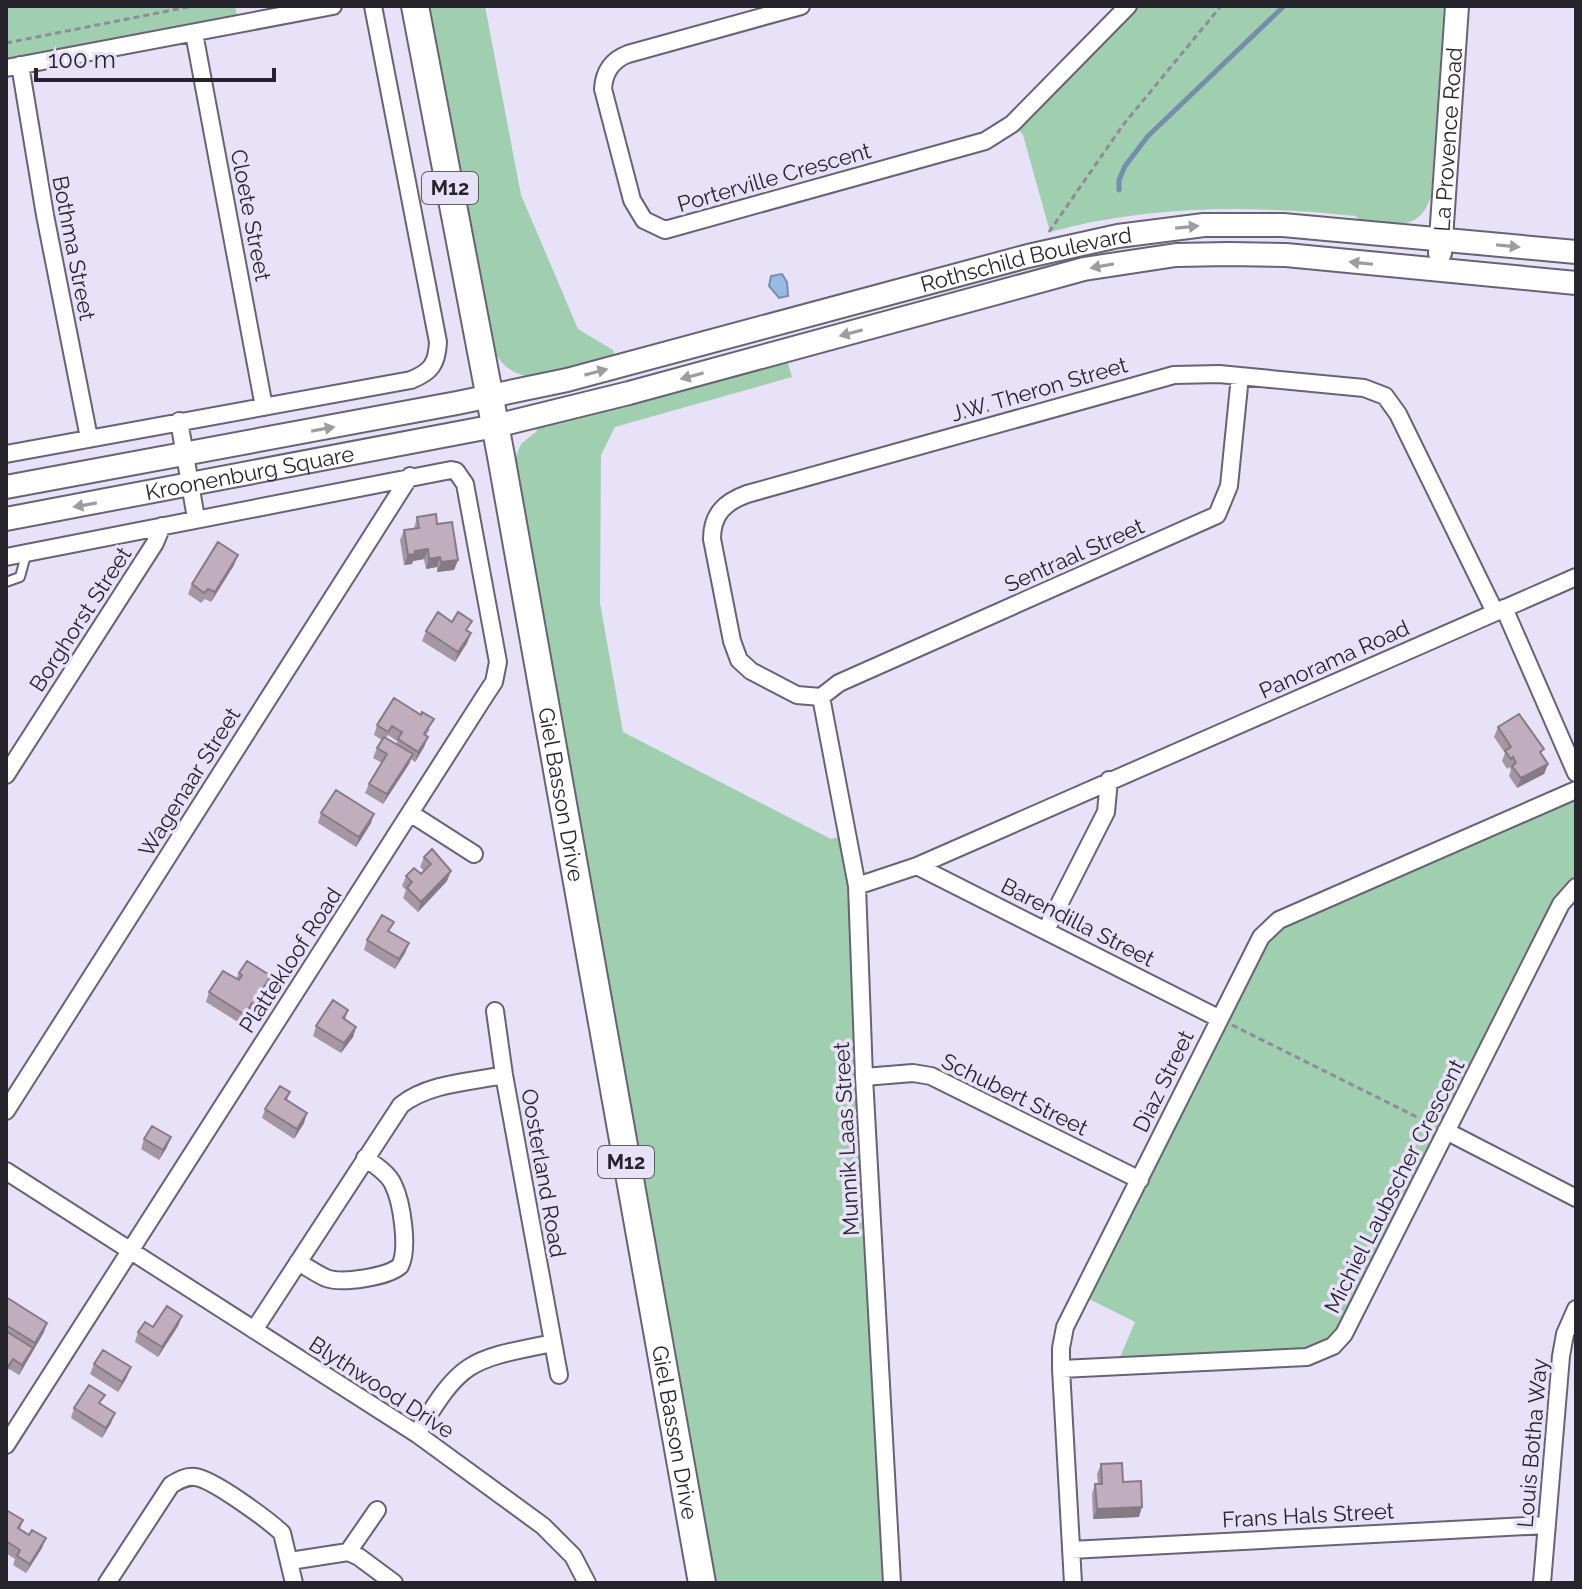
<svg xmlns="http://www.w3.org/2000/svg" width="1582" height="1589" font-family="Raleway,sans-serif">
  <rect width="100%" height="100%" fill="#e8e2f8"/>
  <path fill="#a0cfaf" d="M6,6H235L237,16L6,61Z
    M428,6H485L521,195L578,329L613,350L616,360C575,369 515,399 493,348Z
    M1139,6H1444L1431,197C1420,225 1407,225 1379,223C1369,222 1362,223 1355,216C1252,205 1150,205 1050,232L1023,135L1018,129Z
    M787,360L792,377L615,427L601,455L600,603L623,732L831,839L839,837L850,894L884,1583H716L514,461L521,444L537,431L536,428Z
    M1576,799V878L1570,881L1559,893L1334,1335L1326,1342L1305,1349L1120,1357L1135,1322L1087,1298L1270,937L1279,928Z"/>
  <path fill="#97bce3" stroke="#758eac" stroke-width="2" d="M782,274L787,282L788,296L779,298L769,286L771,276Z"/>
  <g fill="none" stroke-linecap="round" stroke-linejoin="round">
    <path stroke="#758eac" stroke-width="5" d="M1119,190V180L1125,166L1148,136L1284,6"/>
    <g stroke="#676274" stroke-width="12">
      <path id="lane" d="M6,582L20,577L26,555"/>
    </g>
    <g stroke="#676274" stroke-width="20">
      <path id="street" d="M801,6L628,54C612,60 604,72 603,89L632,200L644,220L665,230L985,141L1012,124L1128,6
        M194,33L264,407
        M20,65L45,215L89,438
        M6,68L333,6
        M179,421L196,518
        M6,454L411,380C431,372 437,364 438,342L373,6
        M6,557L451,470L456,471L465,484L498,662L494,682L486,694L6,1445
        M1504,608L1576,773
        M821,697L797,695L751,671L739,660L732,641L712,539C712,514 725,502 747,494L1174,375L1219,374L1364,388L1385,396L1398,414L1495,612
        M821,697L857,886L864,1077L892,1583
        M821,697L839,683L1217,515L1229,486L1240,376
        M6,775L155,543L162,526
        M410,813L474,854
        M917,866L1218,1018
        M857,886L917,866L1576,577
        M1046,930L1106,812L1109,780
        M495,1011L504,1075L559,1375
        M864,1077L913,1073L931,1076L1140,1180
        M6,1111L410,476
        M1446,1131L1576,1198
        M6,1171L417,1434L543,1526L573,1556L587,1583
        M298,1262C307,1267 317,1274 326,1278C342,1284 387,1277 400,1266C409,1249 402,1202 393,1184C388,1173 375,1165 365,1158
        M254,1330L401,1105C429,1083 470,1082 504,1075
        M1061,1369L1307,1357L1333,1346L1344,1334L1561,904L1576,887
        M417,1434C462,1359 469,1360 553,1343
        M1071,1550L1547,1525
        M348,1552L377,1510
        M290,1561L348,1552L359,1557L394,1583
        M107,1583L171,1485C179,1480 186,1476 195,1477C213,1479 268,1520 282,1533L294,1583
        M1073,1583L1061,1369V1348L1065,1327L1261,937L1279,920L1576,790
        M1542,1583L1561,1356L1565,1334L1576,1309"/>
    </g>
    <g stroke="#676274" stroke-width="26">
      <g id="secondary">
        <path id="s1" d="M1440,253L1457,6"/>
        <path id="s2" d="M6,487L457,403L567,380L1028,256L1118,236L1204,225H1283L1576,252"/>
        <path id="s3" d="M6,519L495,426L629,393L1084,269L1176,255L1229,254L1286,255L1576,283"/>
      </g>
    </g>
    <g stroke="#676274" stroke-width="30">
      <g id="primary">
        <path id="s4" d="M415,6L501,456L702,1583"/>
      </g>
    </g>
    <path stroke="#8f8b9b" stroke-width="3" stroke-dasharray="6 4" stroke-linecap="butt" d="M6,43L193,6
      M1049,232L1123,125L1221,6
      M1232,1025L1433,1125"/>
    <use href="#lane" stroke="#fff" stroke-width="8"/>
    <use href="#street" stroke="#fff" stroke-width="16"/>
    <use href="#secondary" stroke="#fff" stroke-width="22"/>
    <use href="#primary" stroke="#fff" stroke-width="26"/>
  </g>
  <path fill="#a596a3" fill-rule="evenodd" d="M417,517L437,524L458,560L454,570L437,572V567L426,569L424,559L413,561L412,564L404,565L400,540L404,530L414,529Z
    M234,565L211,602L205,599L201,603L188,594L192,584Z
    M426,631H468L471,633L467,643L455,662L422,641Z
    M377,725L430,729L426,735L428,737L424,747L415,762L411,759L409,764L383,804L365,793L369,784L382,763L373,758L377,748L382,740L374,735ZM388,735L397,741L396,744L386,738Z
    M1498,727L1542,754L1548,764L1544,774L1517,788L1509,776L1511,770L1509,767L1507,769L1502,761L1505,753L1494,737Z
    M321,813L371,823L356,847L318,823Z
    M424,857L447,881L418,912L403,898L406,890L402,886L406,876L421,874L424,871L420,867Z
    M390,932L409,943L405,953L395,969L364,950L367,940Z
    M239,973L271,976L267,986L259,998L256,1009L252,1015L249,1013L241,1024L206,1002L209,992L236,979Z
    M348,1010L345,1020L356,1027L353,1037L341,1053L313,1036L316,1026Z
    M290,1092L287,1100L304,1123L294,1139L262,1118L265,1109Z
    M144,1139L167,1147L159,1160L141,1149Z
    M6,1297L44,1332L19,1375L9,1369L6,1374Z
    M182,1316L178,1326L158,1357L135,1342L138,1332Z
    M94,1364L127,1377L118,1392L90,1374Z
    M101,1405L111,1423L102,1438L71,1418L74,1408Z
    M1101,1464L1123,1482L1139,1517L1093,1519L1092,1494L1095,1484H1098L1097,1474Z
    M6,1510L23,1520L20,1529L42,1548L26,1573L13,1565L15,1559L6,1553Z"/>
  <path fill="#867a85" d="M428,549L424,559L413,561L412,564L404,565L408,555L415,551Z
    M238,555L234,565L211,602L215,592Z
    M440,557L437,567L426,569L429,559Z
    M458,560L454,570L437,572L441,562Z
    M471,633L467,643L455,662L458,652Z
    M428,737L424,747L415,762L418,752Z
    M413,754L409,764L383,804L387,794Z
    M1548,764L1544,774L1517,788L1521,778Z
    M374,814L371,823L356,847L359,837Z
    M451,871L447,881L418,912L421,902Z
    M409,943L405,953L395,969L399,959Z
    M271,976L267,986L254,1007L257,997Z
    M252,1003L249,1013L241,1024L245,1015Z
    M356,1027L353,1037L341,1053L344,1043Z
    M307,1113L304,1123L294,1139L297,1129Z
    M171,1137L167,1147L159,1160L163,1150Z
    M182,1316L178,1326L158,1357L162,1347Z
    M47,1323L44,1332L19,1375L22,1365Z
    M131,1367L127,1377L118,1392L122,1382Z
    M115,1413L111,1423L102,1438L106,1428Z
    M1142,1507L1139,1517L1093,1519L1097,1509Z
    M46,1538L42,1548L26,1573L30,1564Z"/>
  <path fill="#c0aebe" stroke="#867a85" stroke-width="2" d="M436,514L437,524L452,522L458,560L441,562L440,557L429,559L428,549L415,551V554L408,555L404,530L419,528L417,517Z
    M218,542L238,555L215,592L208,589L204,593L192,584Z
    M438,612L452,622L458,612L472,621L466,630L471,633L458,652L426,631Z
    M394,698L421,715L422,712L434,719L424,734L428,737L418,752L398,739L402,732L392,726L388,732L377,725Z
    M1519,714L1544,749L1540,752L1548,764L1521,778L1512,766L1516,763L1513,757L1511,759L1505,751L1511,747L1498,727Z
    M384,737L413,754L387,794L369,784L387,754L377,748Z
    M336,790L374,814L359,837L321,813Z
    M432,849L451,871L421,902L407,888L412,882L406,876L414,868L421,874L431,864L424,857Z
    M382,915L394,922L388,931L409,943L399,959L367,940Z
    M247,961L271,976L257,997L260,999L256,1005L252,1003L245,1015L209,992L223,971L239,980L242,975L239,973Z
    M333,1000L348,1010L343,1018L356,1027L344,1043L316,1026Z
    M280,1086L290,1092L285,1099L307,1113L297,1129L265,1109Z
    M152,1126L171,1137L163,1150L144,1139Z
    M6,1297L47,1323L35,1343L6,1325Z
    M167,1306L182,1316L162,1347L138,1332L145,1322L153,1327Z
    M6,1331L33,1348L22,1365L13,1359L6,1370Z
    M103,1350L131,1367L122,1382L94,1364Z
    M89,1385L105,1395L99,1403L115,1413L106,1428L74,1408Z
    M1122,1463L1123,1482L1141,1481L1142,1507L1097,1509L1095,1484H1102L1101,1464Z
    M6,1510L23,1520L18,1528L29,1535L32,1530L46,1538L30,1564L17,1556L20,1550L6,1541Z"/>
  <defs><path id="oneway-solid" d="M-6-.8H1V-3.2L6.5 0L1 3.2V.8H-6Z" transform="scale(2)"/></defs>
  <g fill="#9d9ca0">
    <use href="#oneway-solid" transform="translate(1187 227) rotate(-5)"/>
    <use href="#oneway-solid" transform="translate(1508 246) rotate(5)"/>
    <use href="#oneway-solid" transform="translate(1361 263) rotate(-174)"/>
    <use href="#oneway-solid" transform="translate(1102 266) rotate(170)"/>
    <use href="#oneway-solid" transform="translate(851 333) rotate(165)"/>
    <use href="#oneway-solid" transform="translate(596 372) rotate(-15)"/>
    <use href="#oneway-solid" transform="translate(692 376) rotate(165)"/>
    <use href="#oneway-solid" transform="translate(323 429) rotate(-10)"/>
    <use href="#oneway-solid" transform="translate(85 505) rotate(170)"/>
  </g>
  <g text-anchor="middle" stroke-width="7" stroke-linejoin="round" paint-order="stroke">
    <g fill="#e8e2f8" stroke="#605d69" stroke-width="2">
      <rect x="422" y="172" width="56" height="32" rx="6"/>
      <rect x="598" y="1146" width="56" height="32" rx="6"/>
    </g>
    <g font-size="20" font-weight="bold" fill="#26242c">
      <text x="450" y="195">M12</text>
      <text x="626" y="1169">M12</text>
    </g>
    <g font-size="22" fill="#26242c" stroke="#e8e2f8">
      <text dy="8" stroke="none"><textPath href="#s1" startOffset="114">La Provence Road</textPath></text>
      <text transform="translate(774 177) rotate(-16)" y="8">Porterville Crescent</text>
      <text transform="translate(251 215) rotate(79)" y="8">Cloete Street</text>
      <text transform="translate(74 248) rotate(79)" y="8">Bothma Street</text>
      <text dy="8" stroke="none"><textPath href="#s2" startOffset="1046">Rothschild Boulevard</textPath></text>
      <text transform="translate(1039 389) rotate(-16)" y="8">J.W. Theron Street</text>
      <text dy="8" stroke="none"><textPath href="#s3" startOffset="248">Kroonenburg Square</textPath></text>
      <text transform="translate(1074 555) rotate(-24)" y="8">Sentraal Street</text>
      <text transform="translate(80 619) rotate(-57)" y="8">Borghorst Street</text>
      <text transform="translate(1334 659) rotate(-24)" y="8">Panorama Road</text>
      <text transform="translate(189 782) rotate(-58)" y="8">Wagenaar Street</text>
      <text dy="8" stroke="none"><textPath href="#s4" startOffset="802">Giel Basson Drive</textPath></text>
      <text transform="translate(1078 922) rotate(27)" y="8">Barendilla Street</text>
      <text transform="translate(290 960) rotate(-57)" y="8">Plattekloof Road</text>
      <text transform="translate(1163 1081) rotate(-64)" y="8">Diaz Street</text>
      <text transform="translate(1015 1094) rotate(26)" y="8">Schubert Street</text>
      <text transform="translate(846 1139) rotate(-93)" y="8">Munnik Laas Street</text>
      <text transform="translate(544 1173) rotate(80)" y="8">Oosterland Road</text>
      <text transform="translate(1394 1186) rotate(-63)" y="8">Michiel Laubscher Crescent</text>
      <text transform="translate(382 1387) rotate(33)" y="8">Blythwood Drive</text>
      <text dy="8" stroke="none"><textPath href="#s4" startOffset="1450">Giel Basson Drive</textPath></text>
      <text transform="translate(1532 1443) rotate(-85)" y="8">Louis Botha Way</text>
      <text transform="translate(1308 1515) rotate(-3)" y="8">Frans Hals Street</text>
    </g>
  </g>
  <rect width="1582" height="1589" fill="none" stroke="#26242c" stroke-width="16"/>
  <path d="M36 68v12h238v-12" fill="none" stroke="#26242c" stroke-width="4"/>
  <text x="48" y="68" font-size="24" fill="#26242c" stroke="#e8e2f8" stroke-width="6" paint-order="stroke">100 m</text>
</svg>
